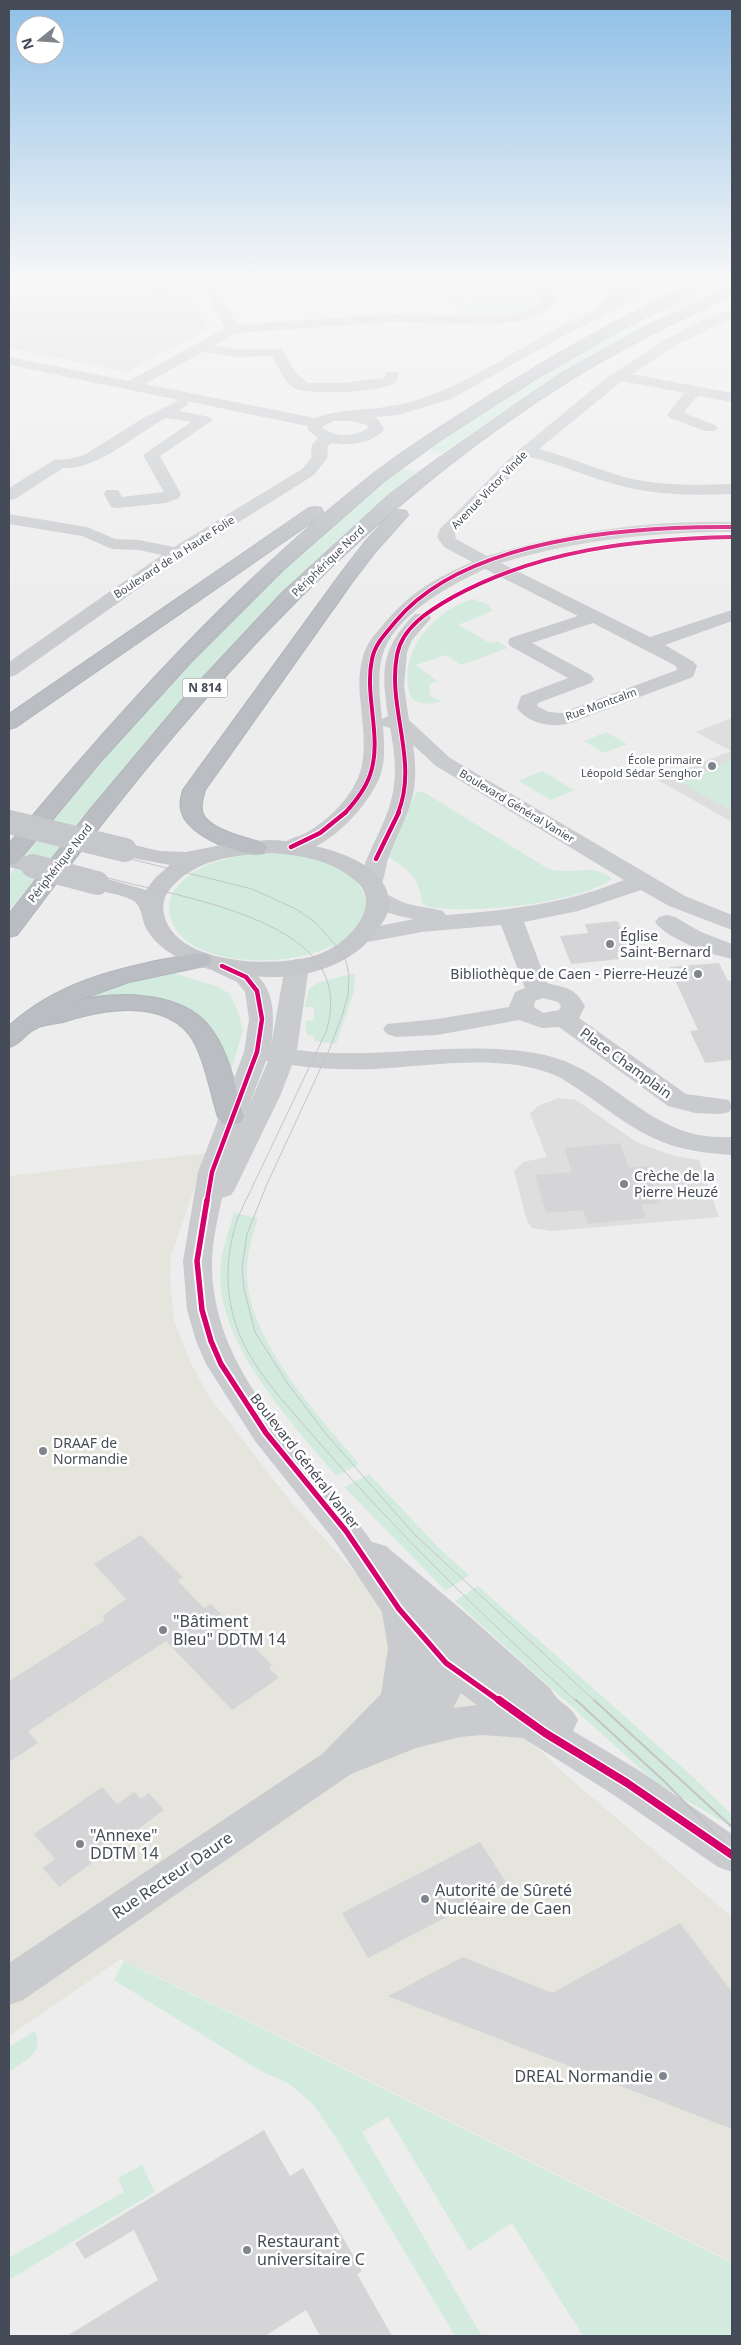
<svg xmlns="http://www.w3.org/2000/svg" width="741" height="2345" font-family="'Noto Sans',sans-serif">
  <rect width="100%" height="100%" fill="#ededed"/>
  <path fill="#e6e5dd" d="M207,1153L171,1256L170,1281L174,1320L190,1361L208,1395L291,1502L371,1590L566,1775L732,1917V2262L298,2045L121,1959L9,2036V1176Z"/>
  <path fill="#dfdede" d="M57,277H69L169,296L190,295L208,329L127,372L9,348V299Z
    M732,718V822L658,780L731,751L696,732Z
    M559,1098L576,1100L638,1143L675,1156L699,1160L719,1217L551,1231L532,1228L527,1221L514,1171L523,1162L547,1157L530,1114L538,1106Z"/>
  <path fill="#d3ebdf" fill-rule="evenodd" d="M314,277H377L380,280L319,284Z
    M636,277H691L647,299L643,296L645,285Z
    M727,277H732V284L666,315L655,311Z
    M449,279L485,282L496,285L518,283L535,293L539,300C522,320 491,318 466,320L435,284L448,282ZM486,282L488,285H492L503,296L465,299L455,288L471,286L469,283Z
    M74,280L103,286L61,306L31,300Z
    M633,323L647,326L557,378L442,453L427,450C492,403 561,360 633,323Z
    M403,469L419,471L330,549L246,630L146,742L9,911V876L122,737L210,642L305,549L382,484Z
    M473,599L489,605L492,611L458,625L490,643L497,641L508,648L461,665L446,655L416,665L437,681L429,684L430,696L441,701C429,705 422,705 411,698C395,656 433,610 473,599Z
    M606,732L627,744L604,753L584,741Z
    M732,760V809L730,810L680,782Z
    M542,771L574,790L551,800L519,781Z
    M422,791L547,868C568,877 594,861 612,879C576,904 472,914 429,907L422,903C420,877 406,867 385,855L416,793Z
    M262,853C293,853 344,857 361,888C370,903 367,913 358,926C327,971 184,976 170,916C168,907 169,898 174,891C193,863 231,856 262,853Z
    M167,971L216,986L229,993L237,1009L243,1030L229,1078L172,1003L72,1004L85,993Z
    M355,973L354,991L336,1044L314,1041L315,1036L307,1035L305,1021L314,1020V1007H305L309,989L317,983Z
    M234,1213L258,1218C252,1236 247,1254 247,1273C247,1340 318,1415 359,1464L336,1476C295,1427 227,1354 221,1288C218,1262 226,1238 234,1213Z
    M369,1474L439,1548L469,1575L446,1591L344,1487Z
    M478,1586L692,1776L732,1815V1827L655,1782L455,1601Z
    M124,1961L298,2046L732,2263V2336H583L512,2223L469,2251L388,2117L362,2132L482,2336H455L340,2144L313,2104L288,2083L261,2071L114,1980Z
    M35,2031C45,2054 25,2060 9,2072V2047Z
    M142,2165L155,2192L9,2280V2258L124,2192L118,2178Z"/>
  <path fill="#d5d5d7" d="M618,921L630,951L617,952L620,959L571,964L560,936L588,933L585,924Z
    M719,963L728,981L732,980V1060L705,1063L690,1031L698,1030L669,967Z
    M620,1143L629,1168L646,1166L660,1203L641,1205L646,1218L588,1224L583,1210L546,1213L535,1175L572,1172L564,1148Z
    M141,1535L183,1577L178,1581L204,1608L211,1604L272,1665L269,1668L279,1678L232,1710L166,1641L28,1731L38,1743L9,1762V1681L105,1620L102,1616L126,1599L94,1564Z
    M102,1787L117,1804L134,1792L141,1799L149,1793L164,1810L59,1887L43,1868L55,1859L34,1834Z
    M480,1842L508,1885L368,1958L342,1913Z
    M680,1923L732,1992V2129L388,1996L463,1957L552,1993Z
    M264,2130L290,2176L303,2168L362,2271L357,2274L392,2336H320L306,2310L265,2336H67L158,2280L134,2230L85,2259L75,2243Z"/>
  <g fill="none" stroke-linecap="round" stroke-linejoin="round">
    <g stroke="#b2b5bb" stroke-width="2">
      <path id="highway" d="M706,277H723L626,327L534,380L439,441L383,482L283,570L190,663L101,761L17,863L9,865V844C119,711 237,581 373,474C403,451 435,430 467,410C544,360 623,315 706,277Z
        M732,286V295C678,321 623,347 572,379C341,523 178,719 17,935L9,937V914L89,811L183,699L282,593L389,495L436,460L560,374L639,330Z
        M315,507L321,508L323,512L321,516L16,727L9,729V714L309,508Z
        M400,510L406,511L408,515L376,551L353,581L205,790C203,798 200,806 203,814C210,830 248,839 264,843L267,848L264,853C242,858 189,836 182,813C179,805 181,798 183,790L341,573L364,543L394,511Z
        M200,953L209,955L212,960L209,965L129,982L76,1001C115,991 179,991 207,1024C229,1049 235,1087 244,1117L240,1123L231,1125L222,1123L218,1117C211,1095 203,1051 189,1034C159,998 100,1010 63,1022C54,1024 44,1024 37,1028C25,1032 22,1044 9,1047V1026C62,977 132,965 200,953Z"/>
    </g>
    <path fill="#c9cbce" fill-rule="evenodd" d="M81,277H111L163,285L214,283L237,325L394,314L491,317L518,313L539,304L541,299L538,293L513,282L511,279L513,277C531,277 546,284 555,299L550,309L526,320L491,325L394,322L236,333L214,345L237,349H281L297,374L308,383H342L383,378L387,372H397L399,375C398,378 396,383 393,384C379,392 308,396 294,388C284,382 278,366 272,356L237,357L203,352L145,384L315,418C341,408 370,411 397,405C454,393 504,357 554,330C573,319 595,313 609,297C609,284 596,285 591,277C607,277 618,278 623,295L631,287L627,277H639L645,288L633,301L567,334L451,399L398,415L374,417L378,419L384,429C373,444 348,446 332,443L328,446L327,458L314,475L183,557L16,675L9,677V662L162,555L139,550L112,549L82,536L9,524V514L87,527L115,539L139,540L174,547L302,469L311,458L312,445L318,438L309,431L307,426L187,401L189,404L179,411L210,417L213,420L160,456L181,494L179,498L166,503L117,508L111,507L104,494L106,490H118L122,497L164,492L143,455L191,422L166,418C137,433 96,471 63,468L15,499L9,500V488L54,460L69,459L84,455L145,417L179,400L9,365V357L129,381L225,328L205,290L163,293L88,281ZM334,421H351L367,425L368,428C355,437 334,438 322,427Z
      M732,309V318L676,345L632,374L732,393V402L700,396L694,399L684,413L715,425L718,428L715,431H705L670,418L667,415L684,393L622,381L539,449C570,457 600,471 632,479C664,486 699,485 732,484V494C692,496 653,495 614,484C586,476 559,464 530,457L455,534L456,539L487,556C567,532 648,520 732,522V532C653,532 577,540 501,563L650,637L732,610V621L665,645L694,662L697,666L693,677L570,723C553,728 528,724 517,708L521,696L568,678L510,646L508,642L510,638L578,616L485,569C449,586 393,615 382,657C377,677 380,699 382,719L388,716C381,670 381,648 415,614H429L431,618L412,640L407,652L404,686L409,720L450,758L685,896L732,915V930L669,906L641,890L578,911L524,922L547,983C567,988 575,988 585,1006L579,1018L686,1094L729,1100L732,1107L729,1112L720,1114L695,1113L668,1106L559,1027L542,1028L519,1020L437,1035L396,1037L387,1034L383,1029L387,1024L437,1019L509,1007L515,992L525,988L501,925L422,932L362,943L354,941L350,936L354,931L414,919C399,916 377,912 367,899L371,894C386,890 394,900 408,904C420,907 432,908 443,911L446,915C508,910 566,904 624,880L436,766L413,745C421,799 406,812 388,859C385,868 385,880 379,888L371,890L363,888L360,883C365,854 382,832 390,804C398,779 395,753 390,728L383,726C384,743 386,760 380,776C369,807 319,861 283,852L280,847C285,839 298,837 306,833C326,821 346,803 356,782C368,759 363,731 361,706C359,690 358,673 363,657C366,644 374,635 383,625C410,592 434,579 472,562L444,547L437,537L440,529L513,455L605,379L666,339L703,320ZM593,623L676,666L677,670L561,713L549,712L537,706L538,703L591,683L594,679L591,675L532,643ZM543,998L558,1002L561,1006L559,1010L543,1013L534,1007L535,1001Z
      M667,915L675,917L701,932L732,944V959C712,955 667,939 655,922L659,917Z
      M222,959C272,971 277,1000 271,1046L285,966L288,961L297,959L306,961L309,966L297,1050C380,1061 463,1038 545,1055C600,1067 635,1116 687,1132C702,1137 717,1137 732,1137V1155C705,1153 678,1150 653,1138C619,1122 591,1095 559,1077C506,1052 429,1066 373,1069C346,1070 319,1069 292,1065L281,1094L235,1189L231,1195L222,1198C218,1218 212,1241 212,1262C211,1378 311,1454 372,1542L386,1546L469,1616L551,1689C558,1705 570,1703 578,1720L573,1731L640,1771L732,1834V1872L718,1867L614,1795L523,1738L482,1735L460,1737L416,1748L351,1774L23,2000L9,2005V1963L322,1754L381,1694L388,1648L382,1612L334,1540L255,1441L206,1364L196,1341L187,1310L183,1261L198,1172L244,1052L249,1019L245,992L237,982L213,971L210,966L213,961ZM266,1061H268L248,1108ZM461,1693L477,1705L453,1708Z"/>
    <path fill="#c5c7ca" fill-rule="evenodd" d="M271,840C305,841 388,856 389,902C390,912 384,921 378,929C349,972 291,982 242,975C208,971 166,961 147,930C141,920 143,906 132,900C121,894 102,892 89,888L86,883L89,878L97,876L146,890L155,878L170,865L117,855L114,850L117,845L125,843L160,851L186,852L236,842ZM271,853C303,855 334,861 358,883C367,891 368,904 363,915C356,931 339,946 322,953C284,969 174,967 164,914C162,905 164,896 170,889C195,859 234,855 271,853Z
      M9,853L41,861L44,866L41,871L33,873L9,867Z"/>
    <use href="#highway" fill="#babdc2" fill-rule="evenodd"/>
    <path stroke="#c3c4c7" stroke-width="1" d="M9,829L252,889L296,909L316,923L339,949L346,961L349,975L348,994L343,1013L330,1048L267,1184L247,1234L242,1268L244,1289L255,1332L288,1384L326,1434L415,1535L596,1702
      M9,853C49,863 88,873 128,883C182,896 288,916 320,966C333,986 333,1010 326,1032L238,1217C226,1253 224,1289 236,1325C251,1369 286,1404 316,1439C397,1533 485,1618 577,1702"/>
    <path stroke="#c3c4c7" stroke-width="2" d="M576,1700L665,1782L732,1851
      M594,1700L732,1827"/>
    <path stroke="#c5c7ca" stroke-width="24" d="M9,822L125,850
      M33,866L97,883"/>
    <g stroke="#fff" stroke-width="5.5">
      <path id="cycleway-far3" d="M345,813C355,802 365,790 370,775C383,738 364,697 372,659C375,644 386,633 396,621C465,538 631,526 732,527
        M398,813C419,762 387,708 397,655C402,627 430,610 453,597C539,550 635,539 732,537"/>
    </g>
    <g stroke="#fff" stroke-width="7">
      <path id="cycleway-far2" d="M291,847L320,833L346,812
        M376,859L399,812
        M207,1201L212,1172L257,1052L262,1019L257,991L246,977L222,966"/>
    </g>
    <g stroke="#fff" stroke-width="9">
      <path id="cycleway-far1" d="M207,1200L197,1261L202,1310L211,1341L221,1364L266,1433L346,1531L399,1609L446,1663L501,1702"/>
    </g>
    <g stroke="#fff" stroke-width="11">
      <path id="cycleway" d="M499,1700L545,1733L627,1783L732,1855"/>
    </g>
    <use href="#cycleway-far3" stroke="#d6006c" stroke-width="4"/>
    <use href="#cycleway-far2" stroke="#d6006c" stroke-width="4.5"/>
    <use href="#cycleway-far1" stroke="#d6006c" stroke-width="5.5"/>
    <use href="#cycleway" stroke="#d6006c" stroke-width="8"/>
  </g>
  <linearGradient id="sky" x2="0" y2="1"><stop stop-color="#8fbfe7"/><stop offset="0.46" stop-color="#f7f7f7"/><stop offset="1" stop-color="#f7f7f7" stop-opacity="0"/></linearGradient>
  <rect width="741" height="605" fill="url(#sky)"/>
  <g fill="#80848c" stroke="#fff" stroke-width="2">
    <circle cx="712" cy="766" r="5"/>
    <circle cx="610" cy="944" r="5"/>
    <circle cx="698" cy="974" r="5"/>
    <circle cx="624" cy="1184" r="5"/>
    <circle cx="43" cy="1451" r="5"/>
    <circle cx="163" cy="1630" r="5"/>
    <circle cx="80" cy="1844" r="5"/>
    <circle cx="425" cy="1899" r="5"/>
    <circle cx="663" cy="2076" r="5"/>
    <circle cx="247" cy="2250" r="5"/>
  </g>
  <g text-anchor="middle" stroke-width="5" stroke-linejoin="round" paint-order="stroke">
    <g font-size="11" fill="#464c57" stroke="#fff">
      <text transform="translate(489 490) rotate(-46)" y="4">Avenue Victor Vinde</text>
      <text transform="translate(174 557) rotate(-33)" y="4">Boulevard de la Haute Folie</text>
      <text transform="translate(328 561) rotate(-44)" y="4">Périphérique Nord</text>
      <text transform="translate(601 704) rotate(-20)" y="4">Rue Montcalm</text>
      <text transform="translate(517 806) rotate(31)" y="4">Boulevard Général Vanier</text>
      <text transform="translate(60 863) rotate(-52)" y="4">Périphérique Nord</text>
    </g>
    <g font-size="11" fill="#464c57" stroke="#fff" text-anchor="end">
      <text x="702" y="764">École primaire<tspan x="702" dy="13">Léopold Sédar Senghor</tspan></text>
    </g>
    <rect fill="#fff" stroke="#7e8289" stroke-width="1" x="182.5" y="678.5" width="45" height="19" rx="4"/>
    <g font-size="12" font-weight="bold" fill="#464c57">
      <text x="205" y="692">N 814</text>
    </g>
    <g font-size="14" fill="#464c57" stroke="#fff" text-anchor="start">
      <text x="620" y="941">Église<tspan x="620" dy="16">Saint-Bernard</tspan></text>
      <text x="688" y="979" text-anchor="end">Bibliothèque de Caen - Pierre-Heuzé</text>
      <text x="634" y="1181">Crèche de la<tspan x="634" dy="16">Pierre Heuzé</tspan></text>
      <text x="53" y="1448">DRAAF de<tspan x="53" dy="16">Normandie</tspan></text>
    </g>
    <g font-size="14" fill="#464c57" stroke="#fff">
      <text transform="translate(626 1063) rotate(36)" y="5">Place Champlain</text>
      <text transform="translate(305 1461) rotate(52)" y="5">Boulevard Général Vanier</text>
    </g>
    <g font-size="16" fill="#464c57" stroke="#fff" text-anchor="start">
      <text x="173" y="1627">"Bâtiment<tspan x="173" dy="18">Bleu" DDTM 14</tspan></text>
      <text x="90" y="1841">"Annexe"<tspan x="90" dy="18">DDTM 14</tspan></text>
      <text x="435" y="1896">Autorité de Sûreté<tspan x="435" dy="18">Nucléaire de Caen</tspan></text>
      <text x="653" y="2082" text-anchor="end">DREAL Normandie</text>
      <text x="257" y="2247">Restaurant<tspan x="257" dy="18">universitaire C</tspan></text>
    </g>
    <g font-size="16" fill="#464c57" stroke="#fff">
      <text transform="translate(172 1875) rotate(-34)" y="6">Rue Recteur Daure</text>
    </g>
  </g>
  <rect width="741" height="2345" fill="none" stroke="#464c57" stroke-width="20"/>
  <g transform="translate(40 40) rotate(253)"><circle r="24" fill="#ffffff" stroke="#b5b7bc"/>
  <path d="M0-4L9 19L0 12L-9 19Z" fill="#80848c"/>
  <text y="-8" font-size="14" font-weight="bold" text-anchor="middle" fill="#464c57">N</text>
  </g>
</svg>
